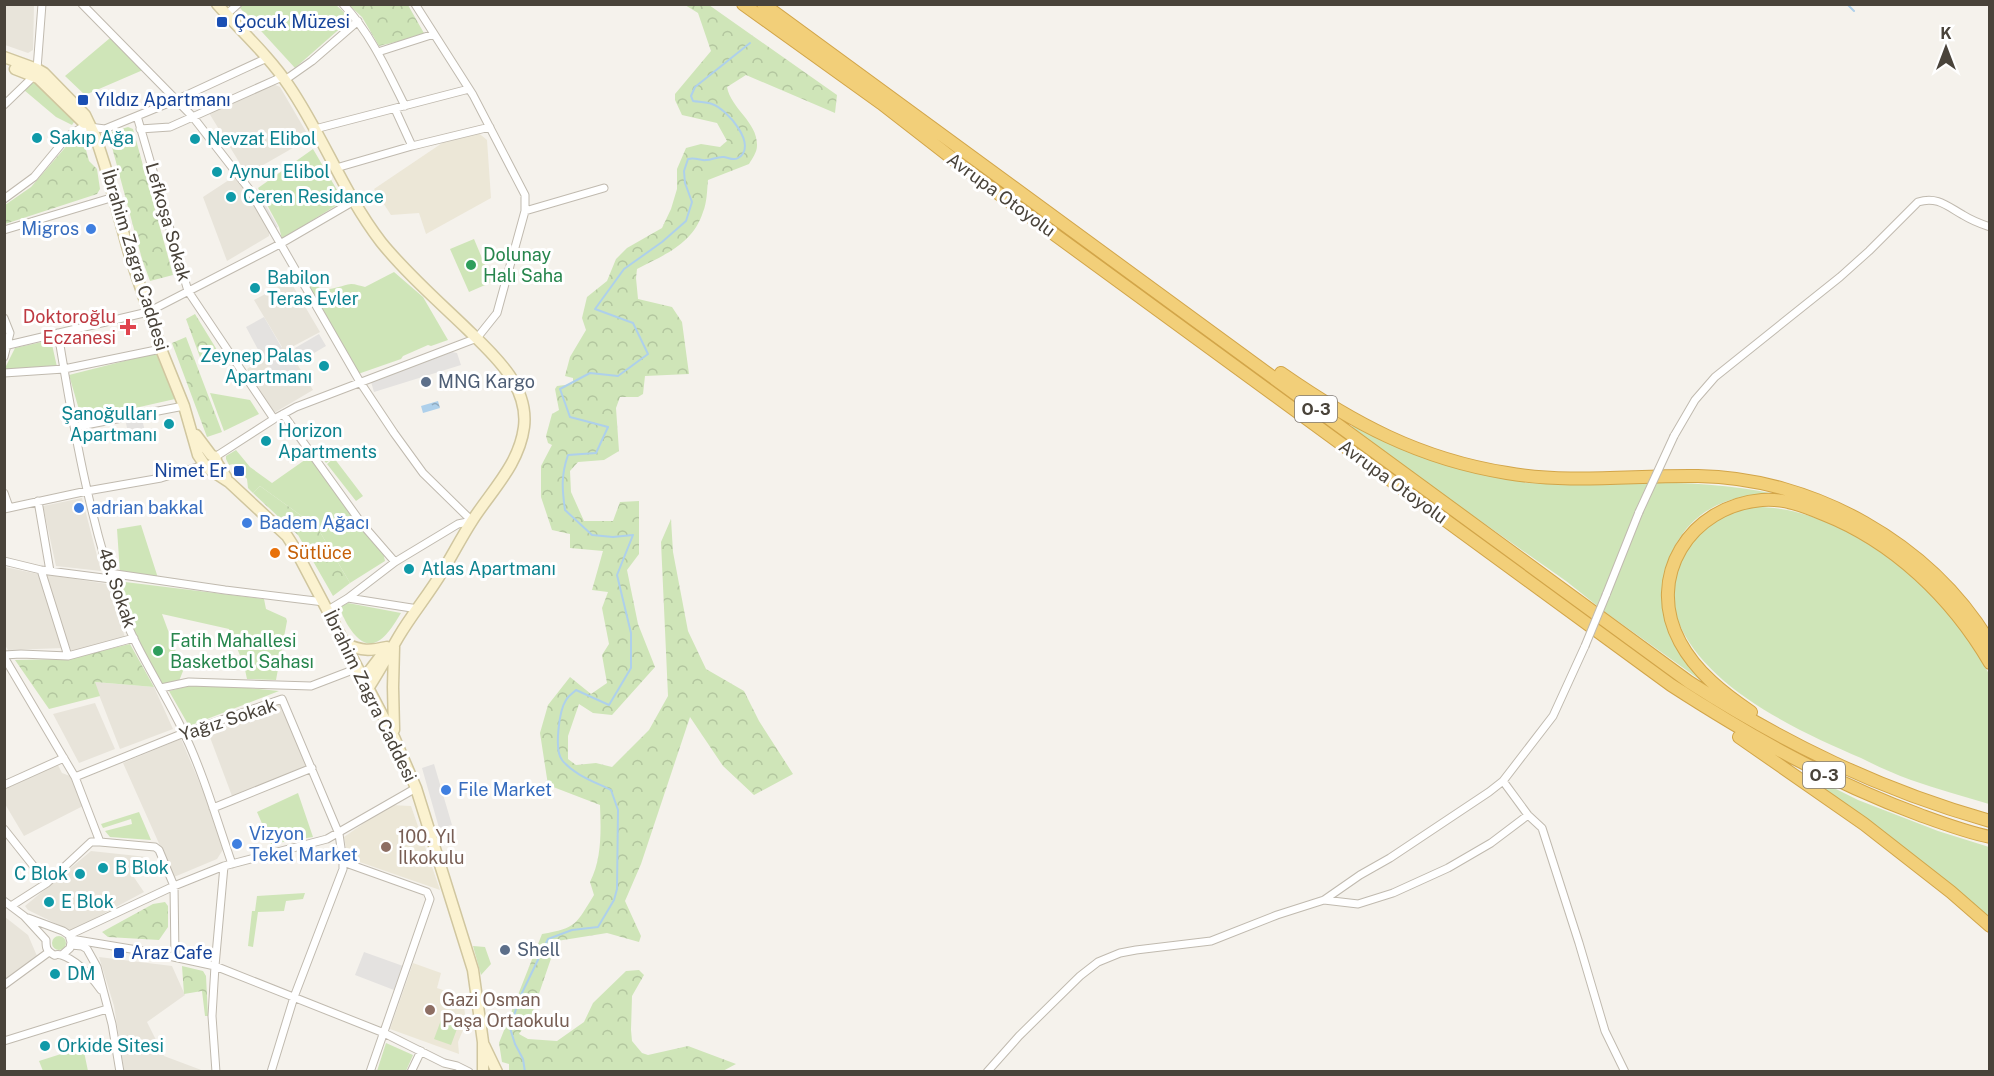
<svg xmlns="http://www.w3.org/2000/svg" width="1994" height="1076" font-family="'Public Sans',sans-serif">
  <defs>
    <pattern id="forest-crowns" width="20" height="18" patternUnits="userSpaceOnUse" patternTransform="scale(1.5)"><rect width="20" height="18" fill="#cfe5b8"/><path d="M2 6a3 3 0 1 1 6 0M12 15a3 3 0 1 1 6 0" fill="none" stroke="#b3c69f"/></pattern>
    <pattern id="water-ripples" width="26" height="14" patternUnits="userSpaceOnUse" patternTransform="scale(1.5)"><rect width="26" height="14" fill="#aed0eb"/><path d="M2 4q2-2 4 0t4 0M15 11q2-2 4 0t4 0" fill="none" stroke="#90aabf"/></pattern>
  </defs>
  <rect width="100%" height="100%" fill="#f5f2ec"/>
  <path fill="#e8e4da" d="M5,4L34,5L33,50L28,53L5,45Z
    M273,84L280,87L308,135L305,141L251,172L244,170L209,113Z
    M235,176L269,230V236L227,261L203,197Z
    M290,281L320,332L288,349L313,390L274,413L247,369L282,347L254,300Z
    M82,498L101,571L56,566L43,506Z
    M5,567L38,574L64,648L8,650L5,645Z
    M43,574L107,584L125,637L72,652L53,609Z
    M94,682L154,687L173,729L120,749Z
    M95,703L115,749L79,763L53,714Z
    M279,703L307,766L232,796L208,732Z
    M181,739L226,845L217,859L174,877L123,763Z
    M57,763L62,773L70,776L83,806L24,836L5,804V788Z
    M91,851L147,857L148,872L131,873L144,892L71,931L28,910L25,906Z
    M5,917L28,935L37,956L5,980Z
    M99,957L172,966L185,995L147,1022L164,1056L204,1071L130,1072L124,1070L114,1006Z"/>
  <path fill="#ece7d7" d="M460,131H476L487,140L491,198L426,234L419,213L391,215L374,189Z
    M390,805L411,806L440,890L348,858L344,837Z
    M413,963L441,973L437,988L463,997L466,1023L458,1042L459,1054L390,1029Z"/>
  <path fill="#cfe5b8" d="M244,4L336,5L346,14L344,25L295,68L240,8Z
    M110,38L143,70L85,95L65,76Z
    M36,80L76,119L72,125L56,117L24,90Z
    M313,149L340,195L342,194L345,200L282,239L279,227L258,188Z
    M474,239L492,282L469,292L450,249Z
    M394,272L423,297L448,340L431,346L428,345L403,356L401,359L358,374L305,282L307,280L311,281C323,296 337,286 351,284C356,284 360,286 365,287Z
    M51,340L57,367L4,370L15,348Z
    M156,353L175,399L82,420L69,375Z
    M210,393L250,400L259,414L224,431Z
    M1353,425L1378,438L1524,480L1525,483C1608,485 1693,476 1775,494C1750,494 1726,498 1705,512C1662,541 1650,605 1676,648L1680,649L1710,687L1605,612L1566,581L1455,503L1352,427Z
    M236,450L250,467L272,483L309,457L328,479L337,496L383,552L385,561L350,583L317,527L260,486L253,493L248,488L247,479L233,464L229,465L226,459V456Z
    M334,458L363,496L356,501L327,464Z
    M1755,507C1847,506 1950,595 1989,674V804C1963,796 1937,789 1911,780C1894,774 1877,766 1861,758C1798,731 1702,687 1677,618C1670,601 1674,582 1680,565C1690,532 1723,512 1755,507Z
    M141,525L158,578L120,573L117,529Z
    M125,582L264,599L266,609L286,618L287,621L276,680L247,679L244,665L229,629L162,614L183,671L179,681L161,685L126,617L118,586Z
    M348,603L401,613C385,640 369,660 347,624C344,617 340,613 342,606Z
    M201,683L279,691L189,726L169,691Z
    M1810,776L1858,800L1938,831L1989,847V919L1809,779Z
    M298,793L313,837L271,844L257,812Z
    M139,812L151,840L110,837L105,831L132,824L131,819L103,828L101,824Z
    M305,893L303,899L286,901L284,911L258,912L253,947L248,946L252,911H255L257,896Z
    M52 943a7 7 0 1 1 14 0a7 7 0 1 1-14 0Z
    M473,946L485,947L491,964L481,975Z
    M444,1012L461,1018L451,1045L434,1039Z
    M386,1043L413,1055L406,1071H377Z
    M83,1047L88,1071H43L39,1061Z"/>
  <path fill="url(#forest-crowns)" d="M349,5H408L425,35L379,46L362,17Z
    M685,5H709L837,95L835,113L746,75L727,87C731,109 758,122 757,146C757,152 752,159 749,164L708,180C707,190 707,203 703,212C693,244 664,255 637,269L636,278L638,299L672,307L682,322L689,374L645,376L643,394L638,397H620L616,408L619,451L604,460L578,462L570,471L571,492L584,521H613L620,502L639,501V554L627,570L638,624L655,667L612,715L593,713L579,704L568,736V759L576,765L596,763L612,767L649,730L668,696L661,542L671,519L673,552L688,631L706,669L744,691L759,721L793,774L754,795L723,766L690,717L641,864L625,901L641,936L639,942L607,933L557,941L532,1014L519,1034L528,1039L557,1041L584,1022L593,1003L626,971L639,970L644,975L632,996L631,1030L632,1041L642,1053L648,1055L688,1046L736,1064L721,1072L509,1071V1064L502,1062L499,1043L542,934C577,928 576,924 594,895L590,882C602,859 601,830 600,805L548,785L540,733L548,705L570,677L591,694L607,683L602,655L609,644L602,608L608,592L592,590L603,551L570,548V534L552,530L541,497V466L552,445L548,443L546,436L552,414L559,410L555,389L557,386L573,384V378L565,376L570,357L586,330L582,318L587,297L607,281L616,259L627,248L662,228L671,209L677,189V169L686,148L701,144L720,147L727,141L717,123L682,115L675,100V94L711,51L698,13Z
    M128,127L133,129L173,275L150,281L142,259L109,136L111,132Z
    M76,135H82L89,161L97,169L100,189L97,194L5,224V205L31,187Z
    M195,314L217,350L201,360L186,319Z
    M186,337L222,432L207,437L172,343Z
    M323,445L333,458L326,463L316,450Z
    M260,486L317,527L350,583L333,596L298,535L253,493Z
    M130,644L154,687L95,682L100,696L49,709L15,660L67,659Z
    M165,902L168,906V927L159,940L108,937L102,932L153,904Z
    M182,966L203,971L206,976L208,1016H205L202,991L184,994Z"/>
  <path fill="#e4e2e0" d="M256,188L278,227L274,229L252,191Z
    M264,317L282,348L263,359L246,327Z
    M319,334L326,346L302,360L295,348Z
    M286,349L300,372L279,384L266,361Z
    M452,352L457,353L461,365L374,392L371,382Z
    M142,419L147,440L130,443L126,423Z
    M434,764L452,825L439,828L422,768Z
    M364,952L403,966L394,990L355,975Z"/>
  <path fill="url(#water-ripples)" d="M438,401L440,408L423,413L421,406Z"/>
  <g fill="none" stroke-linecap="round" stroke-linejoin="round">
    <path stroke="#aed0eb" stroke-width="2" d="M1847,4L1854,11
      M525,1072L523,1059L515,1044L510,1028L520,997L548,939L572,930L598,927L614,900L617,889L618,810L611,790C595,782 574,775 562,760C554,750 559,711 566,700C568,696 573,693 576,690L609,705L631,668V633L617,575L633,535L613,537L592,535L565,510C562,489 561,475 568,455L596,453L608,427L570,417L560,389L590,373L618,376L648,354L633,323L595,309L624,269L662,242L686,221L692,202L685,183L684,171L688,159C697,157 699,161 706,160C712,160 718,156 724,157C730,158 733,161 738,158C759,146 727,109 712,104C706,102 699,102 693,101L691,96L695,87L750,43"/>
    <g stroke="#c0baaf" stroke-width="9">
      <path id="minor" d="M82,4L193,117L249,189L360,382L394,433L423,473L472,521
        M343,4C371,34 387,70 405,106
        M226,15L238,4
        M378,52L434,34
        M285,80L312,61L358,21
        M4,105L34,76L37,69L42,4
        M395,109L412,146
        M137,116L188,291L274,419
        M140,129L170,127L282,77
        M315,129L469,89
        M336,168L412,146L490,127
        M4,199L34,177L68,136L81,128L89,127L105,129L176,100L267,58
        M525,211L604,188
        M4,230L114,197
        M4,318L10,333L4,357
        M58,333C73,425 89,520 121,609C136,650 164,691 183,731C203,772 217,821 232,864
        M4,346L148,312L280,244L354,201
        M4,373L64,369L161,349
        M283,414L362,524L395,562
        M75,427L184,406
        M1674,436L1695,400L1715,377L1840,277L1869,251L1918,202C1937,196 1947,206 1963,215C1971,220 1981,224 1990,227
        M215,457L274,419L296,407L477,338L497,313L525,211V195L473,95L415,4
        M4,493L9,507
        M38,501L50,571
        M4,509L87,491L161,478L204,465
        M4,561L41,570L111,579
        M41,570L68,656
        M109,573L225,590L324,602
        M1606,595L1639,512
        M348,598L418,609
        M328,610L348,598L395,562L458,524L472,521
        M4,655L21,654L68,656L134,638
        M4,657L75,777L100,842H91L47,883L11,906
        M161,688L189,682L311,686L358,668
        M75,777L184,733L282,699L339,834L343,862V869L294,997L271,1072
        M1503,781L1528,815L1542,828L1579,943L1605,1031L1625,1072
        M4,785L64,758
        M213,808L312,768
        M4,829L47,883
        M100,842L155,847L159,850L174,886L175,957
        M343,862L427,892L430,899L370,1072
        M1324,900L1358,904L1393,893L1448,868L1491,843L1528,815
        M4,901L24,916L46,940C46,946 46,950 51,953C58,958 53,953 61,955C77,960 91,976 101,990
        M28,918L63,931L69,935L71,942L70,948L62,955
        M69,935L174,886L224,866L327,839L416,788
        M71,939L155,953L215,966L384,1033L444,1063L457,1066L469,1072
        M71,945L82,946L87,949L97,967L112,1024L120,1072
        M4,985L49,952
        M4,1041L107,1009
        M216,1072L212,1016L215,966L224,866
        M411,1072L421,1051
        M987,1072L1019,1036L1080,976L1098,962L1120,953L1136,950L1211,941L1277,915L1324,900L1360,875L1390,858L1489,792L1503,781L1553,716L1585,646"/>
    </g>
    <g stroke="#d0c69f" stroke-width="13">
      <path id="secondary" d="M217,4C241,31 269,56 289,86C323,136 344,194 381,242C406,273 438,301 467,329C494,355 529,386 524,427C519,465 491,491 472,521C461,538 452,556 442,572C429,594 412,614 399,636C389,653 380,670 369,687
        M4,57L37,69L44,73L85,115L96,138L105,166L129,253L161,349L184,406L198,455L206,467L229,482L287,536L294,547L394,737L416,788L473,970L483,1042V1072
        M15,69L38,78L84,123
        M196,435L211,455L215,457L217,463L226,477
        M346,644C362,651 369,651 387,647
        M364,678L383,653
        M394,730L393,687L394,647
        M484,1045L497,1072"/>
    </g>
    <g stroke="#d2a549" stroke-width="14">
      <path id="motorway" d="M743,4L881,103L980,180L1671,685C1750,736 1830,782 1920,815C1942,823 1966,832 1990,837
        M763,4L1689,682C1784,743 1880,790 1990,821
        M1281,373C1353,423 1419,459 1507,473C1570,484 1634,475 1698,476C1813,478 1930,543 1990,643
        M1751,712C1724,694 1696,672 1680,642C1645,577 1690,506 1762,500C1783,498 1804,506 1823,514C1894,542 1952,598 1990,663
        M1739,737L1864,824L1951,892L1990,926"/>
    </g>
    <use href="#minor" stroke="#fff" stroke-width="7"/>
    <use href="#secondary" stroke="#fbf2d0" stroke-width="10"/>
    <use href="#motorway" stroke="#f2cf79" stroke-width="12"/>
    <g stroke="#c0baaf" stroke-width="9" stroke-linecap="butt">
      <path id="minor-bridge" d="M1639,512L1674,436
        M1585,646L1606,595"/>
    </g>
    <use href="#minor-bridge" stroke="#fff" stroke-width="7"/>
  </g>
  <g fill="#1a4fb4" stroke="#fff" stroke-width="2">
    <rect x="216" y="16" width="12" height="12" rx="3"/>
    <rect x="77" y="94" width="12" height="12" rx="3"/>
    <rect x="233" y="465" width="12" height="12" rx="3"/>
    <rect x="113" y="947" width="12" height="12" rx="3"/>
  </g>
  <g fill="#0f9aa8" stroke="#fff" stroke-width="2">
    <circle cx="37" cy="138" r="6"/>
    <circle cx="195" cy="139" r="6"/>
    <circle cx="217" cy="172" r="6"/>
    <circle cx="231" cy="197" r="6"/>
    <circle cx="255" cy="288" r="6"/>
    <circle cx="324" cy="366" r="6"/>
    <circle cx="169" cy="424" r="6"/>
    <circle cx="266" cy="441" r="6"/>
    <circle cx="409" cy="569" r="6"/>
    <circle cx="103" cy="868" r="6"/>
    <circle cx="80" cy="874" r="6"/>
    <circle cx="49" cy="902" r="6"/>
    <circle cx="55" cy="974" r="6"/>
    <circle cx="45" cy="1046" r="6"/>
  </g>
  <g fill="#3f7fe0" stroke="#fff" stroke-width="2">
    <circle cx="91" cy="229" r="6"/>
    <circle cx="79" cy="508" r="6"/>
    <circle cx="247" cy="523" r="6"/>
    <circle cx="446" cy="790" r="6"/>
    <circle cx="237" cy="844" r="6"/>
  </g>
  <g fill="#2e9e5b" stroke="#fff" stroke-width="2">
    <circle cx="471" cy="265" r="6"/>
    <circle cx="158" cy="651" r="6"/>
  </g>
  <path fill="#e0444e" stroke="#fff" stroke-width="2" d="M125 318h6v6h6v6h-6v6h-6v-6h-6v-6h6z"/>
  <g fill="#5c6f8a" stroke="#fff" stroke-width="2">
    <circle cx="426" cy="382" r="6"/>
    <circle cx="505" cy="950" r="6"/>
  </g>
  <circle fill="#e8710a" stroke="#fff" stroke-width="2" cx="275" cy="553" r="6"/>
  <g fill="#8d6e63" stroke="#fff" stroke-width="2">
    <circle cx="386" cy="847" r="6"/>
    <circle cx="430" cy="1010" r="6"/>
  </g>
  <g text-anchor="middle" stroke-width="6" stroke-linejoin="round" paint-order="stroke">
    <g fill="#fff" stroke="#807b75" stroke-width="1.5">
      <rect x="1295" y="396" width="42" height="26" rx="4.5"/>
      <rect x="1803" y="762" width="42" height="26" rx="4.5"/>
    </g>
    <g font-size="16" font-weight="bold" fill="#49433a">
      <text x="1316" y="415">O-3</text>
      <text x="1824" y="781">O-3</text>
    </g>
    <g font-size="18" fill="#164399" stroke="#fff" text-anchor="start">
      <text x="234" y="28">Çocuk Müzesi</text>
      <text x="95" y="106">Yıldız Apartmanı</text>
      <text x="227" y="477" text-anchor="end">Nimet Er</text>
      <text x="131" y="959">Araz Cafe</text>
    </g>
    <g font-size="18" fill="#0d838f" stroke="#fff" text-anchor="start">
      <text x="49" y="144">Sakıp Ağa</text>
      <text x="207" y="145">Nevzat Elibol</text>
      <text x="229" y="178">Aynur Elibol</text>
      <text x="243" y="203">Ceren Residance</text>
      <text x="267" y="284">Babilon<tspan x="267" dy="21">Teras Evler</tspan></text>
      <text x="312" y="362" text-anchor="end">Zeynep Palas<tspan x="312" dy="21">Apartmanı</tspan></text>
      <text x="157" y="420" text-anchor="end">Şanoğulları<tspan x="157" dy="21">Apartmanı</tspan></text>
      <text x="278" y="437">Horizon<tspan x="278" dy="21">Apartments</tspan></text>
      <text x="421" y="575">Atlas Apartmanı</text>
      <text x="115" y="874">B Blok</text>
      <text x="68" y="880" text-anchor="end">C Blok</text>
      <text x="61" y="908">E Blok</text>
      <text x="67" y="980">DM</text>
      <text x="57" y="1052">Orkide Sitesi</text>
    </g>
    <g font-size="18" fill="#49433a" stroke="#fff">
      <text transform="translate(1001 195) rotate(36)" y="6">Avrupa Otoyolu</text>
      <text transform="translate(168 222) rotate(74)" y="6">Lefkoşa Sokak</text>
      <text transform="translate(135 260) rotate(73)" y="6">İbrahim Zagra Caddesi</text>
      <text transform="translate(1393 482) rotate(36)" y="6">Avrupa Otoyolu</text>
      <text transform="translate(117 588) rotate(71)" y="6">48. Sokak</text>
      <text transform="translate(370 696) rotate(64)" y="6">İbrahim Zagra Caddesi</text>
      <text transform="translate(228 720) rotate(-18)" y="6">Yağız Sokak</text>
    </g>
    <g font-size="18" fill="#366cbe" stroke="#fff" text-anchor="start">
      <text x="79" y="235" text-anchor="end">Migros</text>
      <text x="91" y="514">adrian bakkal</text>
      <text x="259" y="529">Badem Ağacı</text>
      <text x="458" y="796">File Market</text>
      <text x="249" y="840">Vizyon<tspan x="249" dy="21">Tekel Market</tspan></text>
    </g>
    <g font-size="18" fill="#27864d" stroke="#fff" text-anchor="start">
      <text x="483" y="261">Dolunay<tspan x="483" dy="21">Halı Saha</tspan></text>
      <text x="170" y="647">Fatih Mahallesi<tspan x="170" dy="21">Basketbol Sahası</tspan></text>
    </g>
    <g font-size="18" fill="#be3a42" stroke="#fff" text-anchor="end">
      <text x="116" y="323">Doktoroğlu<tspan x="116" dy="21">Eczanesi</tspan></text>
    </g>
    <g font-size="18" fill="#4e5e75" stroke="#fff" text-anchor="start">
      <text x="438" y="388">MNG Kargo</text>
      <text x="517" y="956">Shell</text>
    </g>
    <g font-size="18" fill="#c56008" stroke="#fff" text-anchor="start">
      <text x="287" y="559">Sütlüce</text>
    </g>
    <g font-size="18" fill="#785e54" stroke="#fff" text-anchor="start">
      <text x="398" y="843">100. Yıl<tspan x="398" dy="21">İlkokulu</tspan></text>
      <text x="442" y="1006">Gazi Osman<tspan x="442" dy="21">Paşa Ortaokulu</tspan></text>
    </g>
  </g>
  <rect width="1994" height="1076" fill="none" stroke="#49433a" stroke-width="12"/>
  <g transform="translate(1946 48)" stroke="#ffffff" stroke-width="4.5" paint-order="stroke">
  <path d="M0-4.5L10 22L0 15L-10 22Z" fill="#49433a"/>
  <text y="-9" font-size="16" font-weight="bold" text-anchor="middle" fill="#49433a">K</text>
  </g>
</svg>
